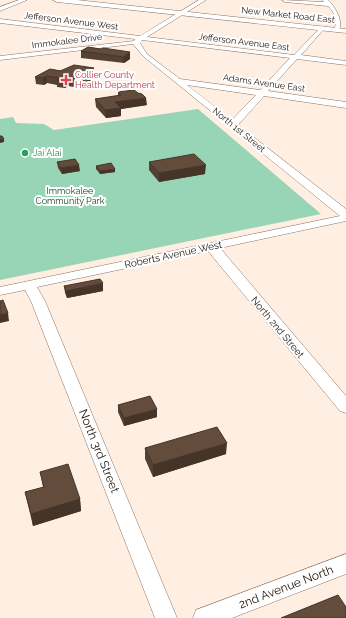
<svg xmlns="http://www.w3.org/2000/svg" width="346" height="618" font-family="Raleway,sans-serif">
  <rect width="100%" height="100%" fill="#ffeee2"/>
  <path fill="#98d5b6" d="M198,109L321,214L0,280V119L13,117L16,123L44,124L54,130Z"/>
  <g fill="none" stroke-linecap="round" stroke-linejoin="round">
    <g stroke="#8b7362" stroke-width="1">
      <path id="minor" d="M19,0H27L0,11V7Z
        M199,0H206L147,37L294,55L322,26L325,28L324,29L301,55L346,61V65L297,59L268,91L346,102V108L264,96L238,125L346,209V221L220,248L346,396V413L340,411L208,251L37,287L45,301L177,618H155L31,301L25,290L0,295V287L340,216L143,56L133,44L0,60V56L134,41L135,39L0,23V19L140,36ZM142,40L290,58L260,90L180,79L147,54L140,43ZM187,85L256,95L232,120Z
        M282,0L324,2L322,0H328C335,6 346,25 337,32L334,30C338,20 335,13 328,6L285,2Z
        M346,554V574L232,618H193L196,610Z"/>
    </g>
    <g stroke="#8b7362" stroke-width="1">
      <path id="major" d="M53,0H77L346,29V33L57,2Z"/>
    </g>
    <use href="#minor" fill="#fff" fill-rule="evenodd"/>
    <use href="#major" fill="#fff" fill-rule="evenodd"/>
  </g>
  <path fill="#554133" d="M101,49L130,59L124,63L81,58V51Z
    M50,69L94,75L98,83L87,89L68,86L65,88L57,87V85L47,83L44,85L36,84L35,77Z
    M118,92L147,105L121,109V116L106,118L96,107L95,99L118,96Z
    M57,162L80,171L62,174L58,168Z
    M149,162L205,174L159,182L149,170Z
    M96,166L115,169V172L100,174L96,169Z
    M64,286L103,291L67,298L65,293Z
    M118,405L157,417L124,426L118,412Z
    M145,448L226,454L153,477L145,459Z
    M40,472L80,499L81,511L33,526L25,492L43,487Z"/>
  <path fill="#453529" d="M130,52V59L124,63L123,57Z
    M94,68V75L84,74Z
    M46,76L47,83L44,85L43,78Z
    M97,76L98,83L87,89V82Z
    M67,79L68,86L65,88L64,81Z
    M146,98L147,105L121,109V116L106,118L105,110L115,102Z
    M4,139V142L0,143V140Z
    M79,165L80,171L62,174L61,168Z
    M206,165L205,174L159,182V173Z
    M115,169V172L100,174V171Z
    M103,283V291L67,298L66,291Z
    M8,313L9,321L0,323V315Z
    M157,409V417L124,426V418Z
    M227,443L226,454L153,477V465Z
    M80,499L81,511L33,526L31,514Z"/>
  <path fill="#634c3b" stroke="#453529" d="M88,47L101,49L103,48L130,52L123,57L81,51Z
    M74,65L94,68L84,74L97,76L87,82L67,79L64,81L57,80L60,78L46,76L43,78L35,77L50,69L60,71Z
    M134,90L138,93L142,94L146,98L115,102L121,108L105,110L95,99L121,95L118,92Z
    M0,136H2L4,139L0,140Z
    M194,154L206,165L159,173L149,162Z
    M75,159L79,165L61,168L57,162Z
    M111,163L115,169L100,171L96,166Z
    M100,279L103,283L66,291L64,286Z
    M3,300L8,313L0,315V301Z
    M150,396L157,409L124,418L118,405Z
    M217,427L227,443L153,465L145,448Z
    M68,464L80,499L31,514L25,492L44,487L40,472Z
    M338,595L346,607V618H281Z"/>
  <path fill="#e0444e" stroke="#fff" stroke-width="1.5" d="M64 74h4v4h4v4h-4v4h-4v-4h-4v-4h4z"/>
  <circle fill="#2e9e5b" stroke="#fff" stroke-width="1.5" cx="25" cy="153" r="4"/>
  <g text-anchor="middle" stroke-width="4" stroke-linejoin="round" paint-order="stroke">
    <g font-size="9" fill="#211710" stroke="#fff">
      <text transform="translate(288 15) rotate(6)" y="3">New Market Road East</text>
      <text transform="translate(71 21) rotate(7)" y="3">Jefferson Avenue West</text>
      <text transform="translate(67 41) rotate(-7)" y="3">Immokalee Drive</text>
      <text transform="translate(244 42) rotate(7)" y="3">Jefferson Avenue East</text>
      <text transform="translate(264 83) rotate(8)" y="3">Adams Avenue East</text>
      <text transform="translate(239 130) rotate(39)" y="3">North 1st Street</text>
    </g>
    <g font-size="9" fill="#be3a42" stroke="#fff" text-anchor="start">
      <text x="75" y="78">Collier County<tspan x="75" dy="10">Health Department</tspan></text>
    </g>
    <g font-size="9" fill="#27864d" stroke="#fff" text-anchor="start">
      <text x="33" y="156">Jai Alai</text>
    </g>
    <g font-size="9" fill="#153b2a" stroke="#fff">
      <text x="70" y="194">Immokalee<tspan x="70" dy="10">Community Park</tspan></text>
    </g>
    <g font-size="10" fill="#211710" stroke="#fff">
      <text transform="translate(173 254) rotate(-12)" y="4">Roberts Avenue West</text>
      <text transform="translate(278 327) rotate(50)" y="4">North 2nd Street</text>
    </g>
    <g font-size="12" fill="#211710" stroke="#fff">
      <text transform="translate(99 451) rotate(68)" y="4">North 3rd Street</text>
      <text transform="translate(286 587) rotate(-21)" y="4">2nd Avenue North</text>
    </g>
  </g>
</svg>
